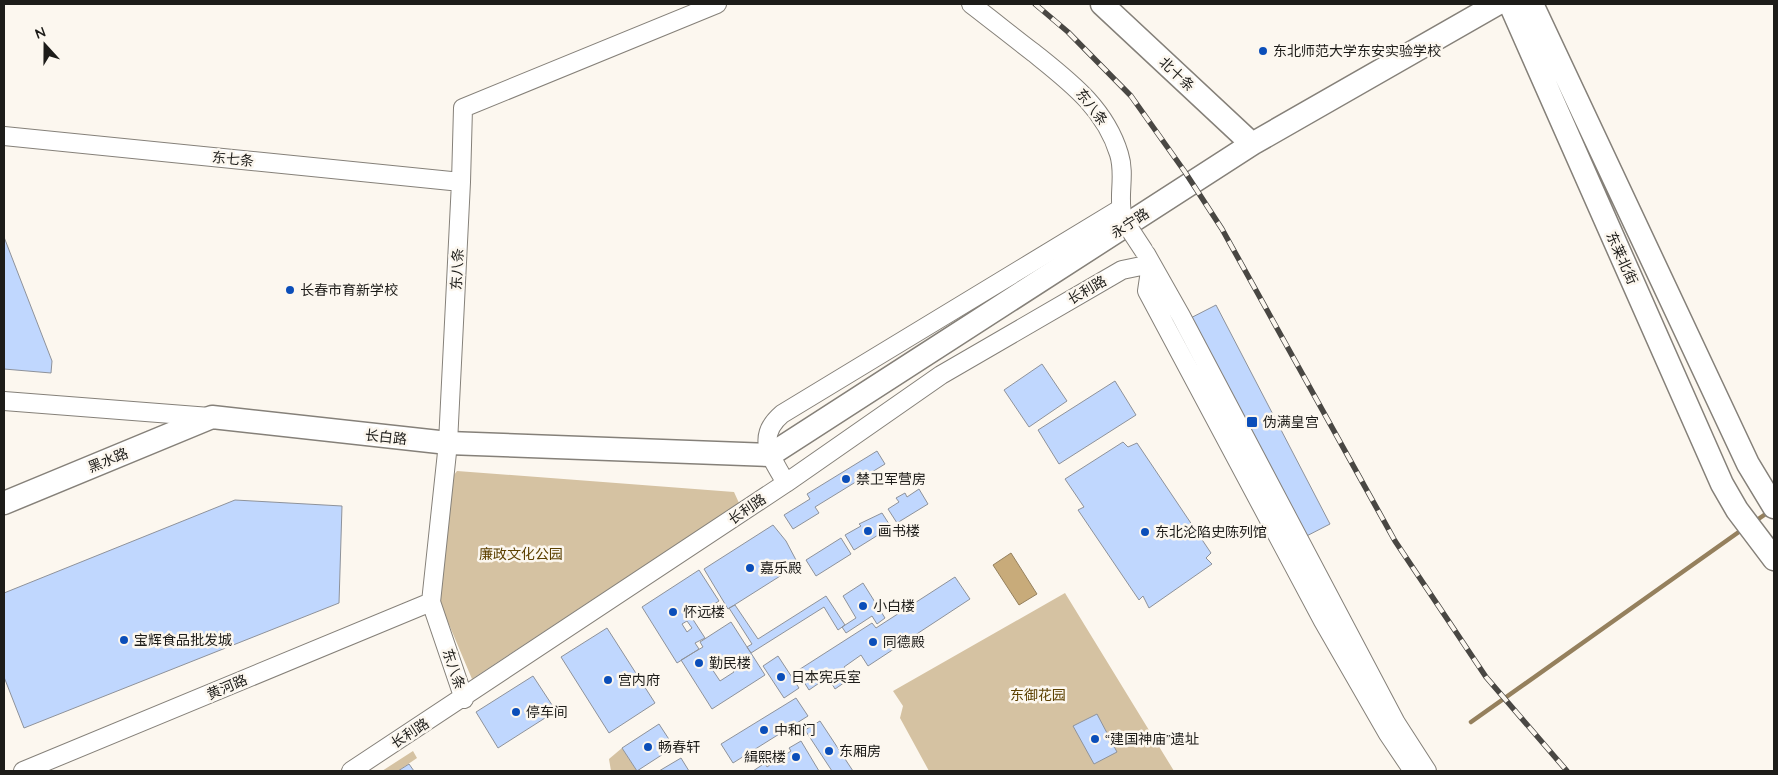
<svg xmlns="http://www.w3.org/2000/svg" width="1778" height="775" font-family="Quicksand,'Noto Sans SC',sans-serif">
  <rect width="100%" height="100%" fill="#fcf7ef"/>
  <path fill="#d5c2a2" d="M457,471L734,492L739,503L472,679L440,603L439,583L450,480Z
    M1065,593L1174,771H929L900,718L903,706L893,691Z
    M622,748L637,771H611L609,759Z
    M413,751L417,758L398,771H382Z"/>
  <path fill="#c8ab7a" stroke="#95805d" d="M1011,553L1037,594L1019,605L993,565Z"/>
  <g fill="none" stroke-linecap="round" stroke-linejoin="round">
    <path stroke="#95805d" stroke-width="4.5" d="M1754,522L1770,511
      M1471,722L1743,529"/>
  </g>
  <path fill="#c0d7fe" stroke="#8e929a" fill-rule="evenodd" d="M4,237L52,361L51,373L4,369Z
    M1216,305L1330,524L1291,544L1177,325Z
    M1042,364L1067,401L1029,427L1004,390Z
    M1115,381L1136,415L1059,464L1038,430Z
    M1123,442L1128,447L1137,443L1211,553L1206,558L1212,564L1149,608L1143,596L1139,600L1078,510L1084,507L1065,479Z
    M877,451L885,464L815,507L819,513L793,529L784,515L810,499L807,494Z
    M919,489L928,504L897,523L888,509L899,502L896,498L905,493L907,497Z
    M235,500L342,506L339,603L24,728L4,677V593Z
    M882,513L891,527L854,550L845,535L861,526L859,524Z
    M773,525L786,541L796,560L793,562L796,566L728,609L704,569Z
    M841,538L851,554L816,576L806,560Z
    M699,570L719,601L692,618L705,638L695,643L699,649L677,663L642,607ZM687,621L692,628L687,632L682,624Z
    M955,577L970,599L868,666L861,655L844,667L851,678L835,689L828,677L809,690L797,671L872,623L876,628Z
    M863,583L885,618L877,624L872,616L846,633L842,627L856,618L843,596Z
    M826,596L845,625L838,630L824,607L751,653L747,647L752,644L729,608L735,605L758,639Z
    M731,622L765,675L712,709L681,660L703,647L700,642ZM724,657L734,672L720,681L710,666Z
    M607,628L655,703L609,733L561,657Z
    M778,656L799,688L784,698L763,666Z
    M533,676L556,711L498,748L476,712Z
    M796,698L808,716L733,763L721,744Z
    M1097,714L1117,752L1094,764L1073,726Z
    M820,721L853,771H832L805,730Z
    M659,724L674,747L637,771L622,748Z
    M801,741L819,771H753L765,763L767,767L791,751L789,748Z
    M681,758L689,771H659Z
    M409,764L414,771H398Z"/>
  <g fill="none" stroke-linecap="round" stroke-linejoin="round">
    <g stroke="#858079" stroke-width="20">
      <path id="minor" d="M971,4C992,20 1013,37 1034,53C1070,82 1105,108 1119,154C1126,176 1117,197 1123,218
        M4,136L461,182
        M1146,254L1181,316L1396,723L1427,771
        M1151,264L1147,291L1323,621L1388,734L1413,771
        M4,401L210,417
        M786,483C771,457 755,437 782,414L1120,209
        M464,699L431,602L448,443L461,182L463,108L717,4
        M23,771L431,602
        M351,771L786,483L941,375L1122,270L1151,264"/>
    </g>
    <g stroke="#858079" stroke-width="25">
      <path id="major" d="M1102,4L1252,144
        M1510,4L1722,484L1737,510L1774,559
        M1532,4L1748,464L1774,507
        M4,503L212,417L448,443L770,455L1252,144L1497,4"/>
    </g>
    <use href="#minor" stroke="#fff" stroke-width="18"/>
    <use href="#major" stroke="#fff" stroke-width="22"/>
    <g stroke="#494743" stroke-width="5.5">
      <path id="rail" d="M1035,4L1068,32L1131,96L1185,172L1222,229L1395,541L1486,677L1567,771"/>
    </g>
    <use href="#rail" stroke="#fcf7ef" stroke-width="4" stroke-dasharray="11" stroke-linecap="butt"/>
    <g stroke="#858079" stroke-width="20" stroke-linecap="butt">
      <path id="minor-bridge" d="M1123,219L1144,251"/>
    </g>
    <use href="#minor-bridge" stroke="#fff" stroke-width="18"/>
  </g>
  <g fill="#0b4eb9" stroke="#fcf7ef" stroke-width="2">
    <circle cx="1263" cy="51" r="5"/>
    <circle cx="290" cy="290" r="5"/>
    <rect x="1246" y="416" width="12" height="12" rx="2.5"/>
    <circle cx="846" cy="479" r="5"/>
    <circle cx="868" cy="531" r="5"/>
    <circle cx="1145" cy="532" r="5"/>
    <circle cx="750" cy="568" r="5"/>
    <circle cx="863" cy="606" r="5"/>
    <circle cx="673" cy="612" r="5"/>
    <circle cx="124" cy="640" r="5"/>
    <circle cx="873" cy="642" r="5"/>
    <circle cx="699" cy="663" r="5"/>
    <circle cx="781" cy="677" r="5"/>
    <circle cx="608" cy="680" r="5"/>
    <circle cx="516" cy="712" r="5"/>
    <circle cx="764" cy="730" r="5"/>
    <circle cx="1095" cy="739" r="5"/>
    <circle cx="648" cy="747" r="5"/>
    <circle cx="829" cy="751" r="5"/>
    <circle cx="796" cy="757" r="5"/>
  </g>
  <g text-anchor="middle" stroke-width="5" stroke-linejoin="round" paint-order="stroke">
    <g font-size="14" fill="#1d1c19" stroke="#fcf7ef" text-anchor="start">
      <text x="1273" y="56">东北师范大学东安实验学校</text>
      <text x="300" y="295">长春市育新学校</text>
      <text x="1263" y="427">伪满皇宫</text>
      <text x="856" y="484">禁卫军营房</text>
      <text x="878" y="536">画书楼</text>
      <text x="1155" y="537">东北沦陷史陈列馆</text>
      <text x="760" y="573">嘉乐殿</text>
      <text x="873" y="611">小白楼</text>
      <text x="683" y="617">怀远楼</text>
      <text x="134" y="645">宝辉食品批发城</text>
      <text x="883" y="647">同德殿</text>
      <text x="709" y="668">勤民楼</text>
      <text x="791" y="682">日本宪兵室</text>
      <text x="618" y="685">宫内府</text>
      <text x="526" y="717">停车间</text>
      <text x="774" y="735">中和门</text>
      <text x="1105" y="744">“建国神庙”遗址</text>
      <text x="658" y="752">畅春轩</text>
      <text x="839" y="756">东厢房</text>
      <text x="786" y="762" text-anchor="end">緝熙楼</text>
    </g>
    <g font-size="14" fill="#1d1c19" stroke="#fcf7ef">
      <text transform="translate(1177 74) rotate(43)" y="5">北十条</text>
      <text transform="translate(1092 107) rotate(52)" y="5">东八条</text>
      <text transform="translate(233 159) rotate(6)" y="5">东七条</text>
      <text transform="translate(1130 223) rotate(-33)" y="5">永宁路</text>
      <text transform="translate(1622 258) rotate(66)" y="5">东莱北街</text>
      <text transform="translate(457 269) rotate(-87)" y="5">东八条</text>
      <text transform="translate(1087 290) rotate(-30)" y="5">长利路</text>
      <text transform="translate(386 437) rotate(6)" y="5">长白路</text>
      <text transform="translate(108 460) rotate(-22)" y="5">黑水路</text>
      <text transform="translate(747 509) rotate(-34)" y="5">长利路</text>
      <text transform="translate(454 669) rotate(71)" y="5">东八条</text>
      <text transform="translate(227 687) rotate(-23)" y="5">黄河路</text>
      <text transform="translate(410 733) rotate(-33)" y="5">长利路</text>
    </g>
    <g font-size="14" fill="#5c4000" stroke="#fcf7ef">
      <text x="521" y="559">廉政文化公园</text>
      <text x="1038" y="700">东御花园</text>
    </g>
  </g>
  <rect width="1778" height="775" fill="none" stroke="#1d1c19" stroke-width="10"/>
  <g transform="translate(45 45) rotate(339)" stroke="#fcf7ef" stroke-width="4" paint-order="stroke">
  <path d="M0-4L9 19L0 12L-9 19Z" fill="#1d1c19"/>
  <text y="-8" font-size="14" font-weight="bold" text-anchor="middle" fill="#1d1c19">N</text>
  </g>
</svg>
